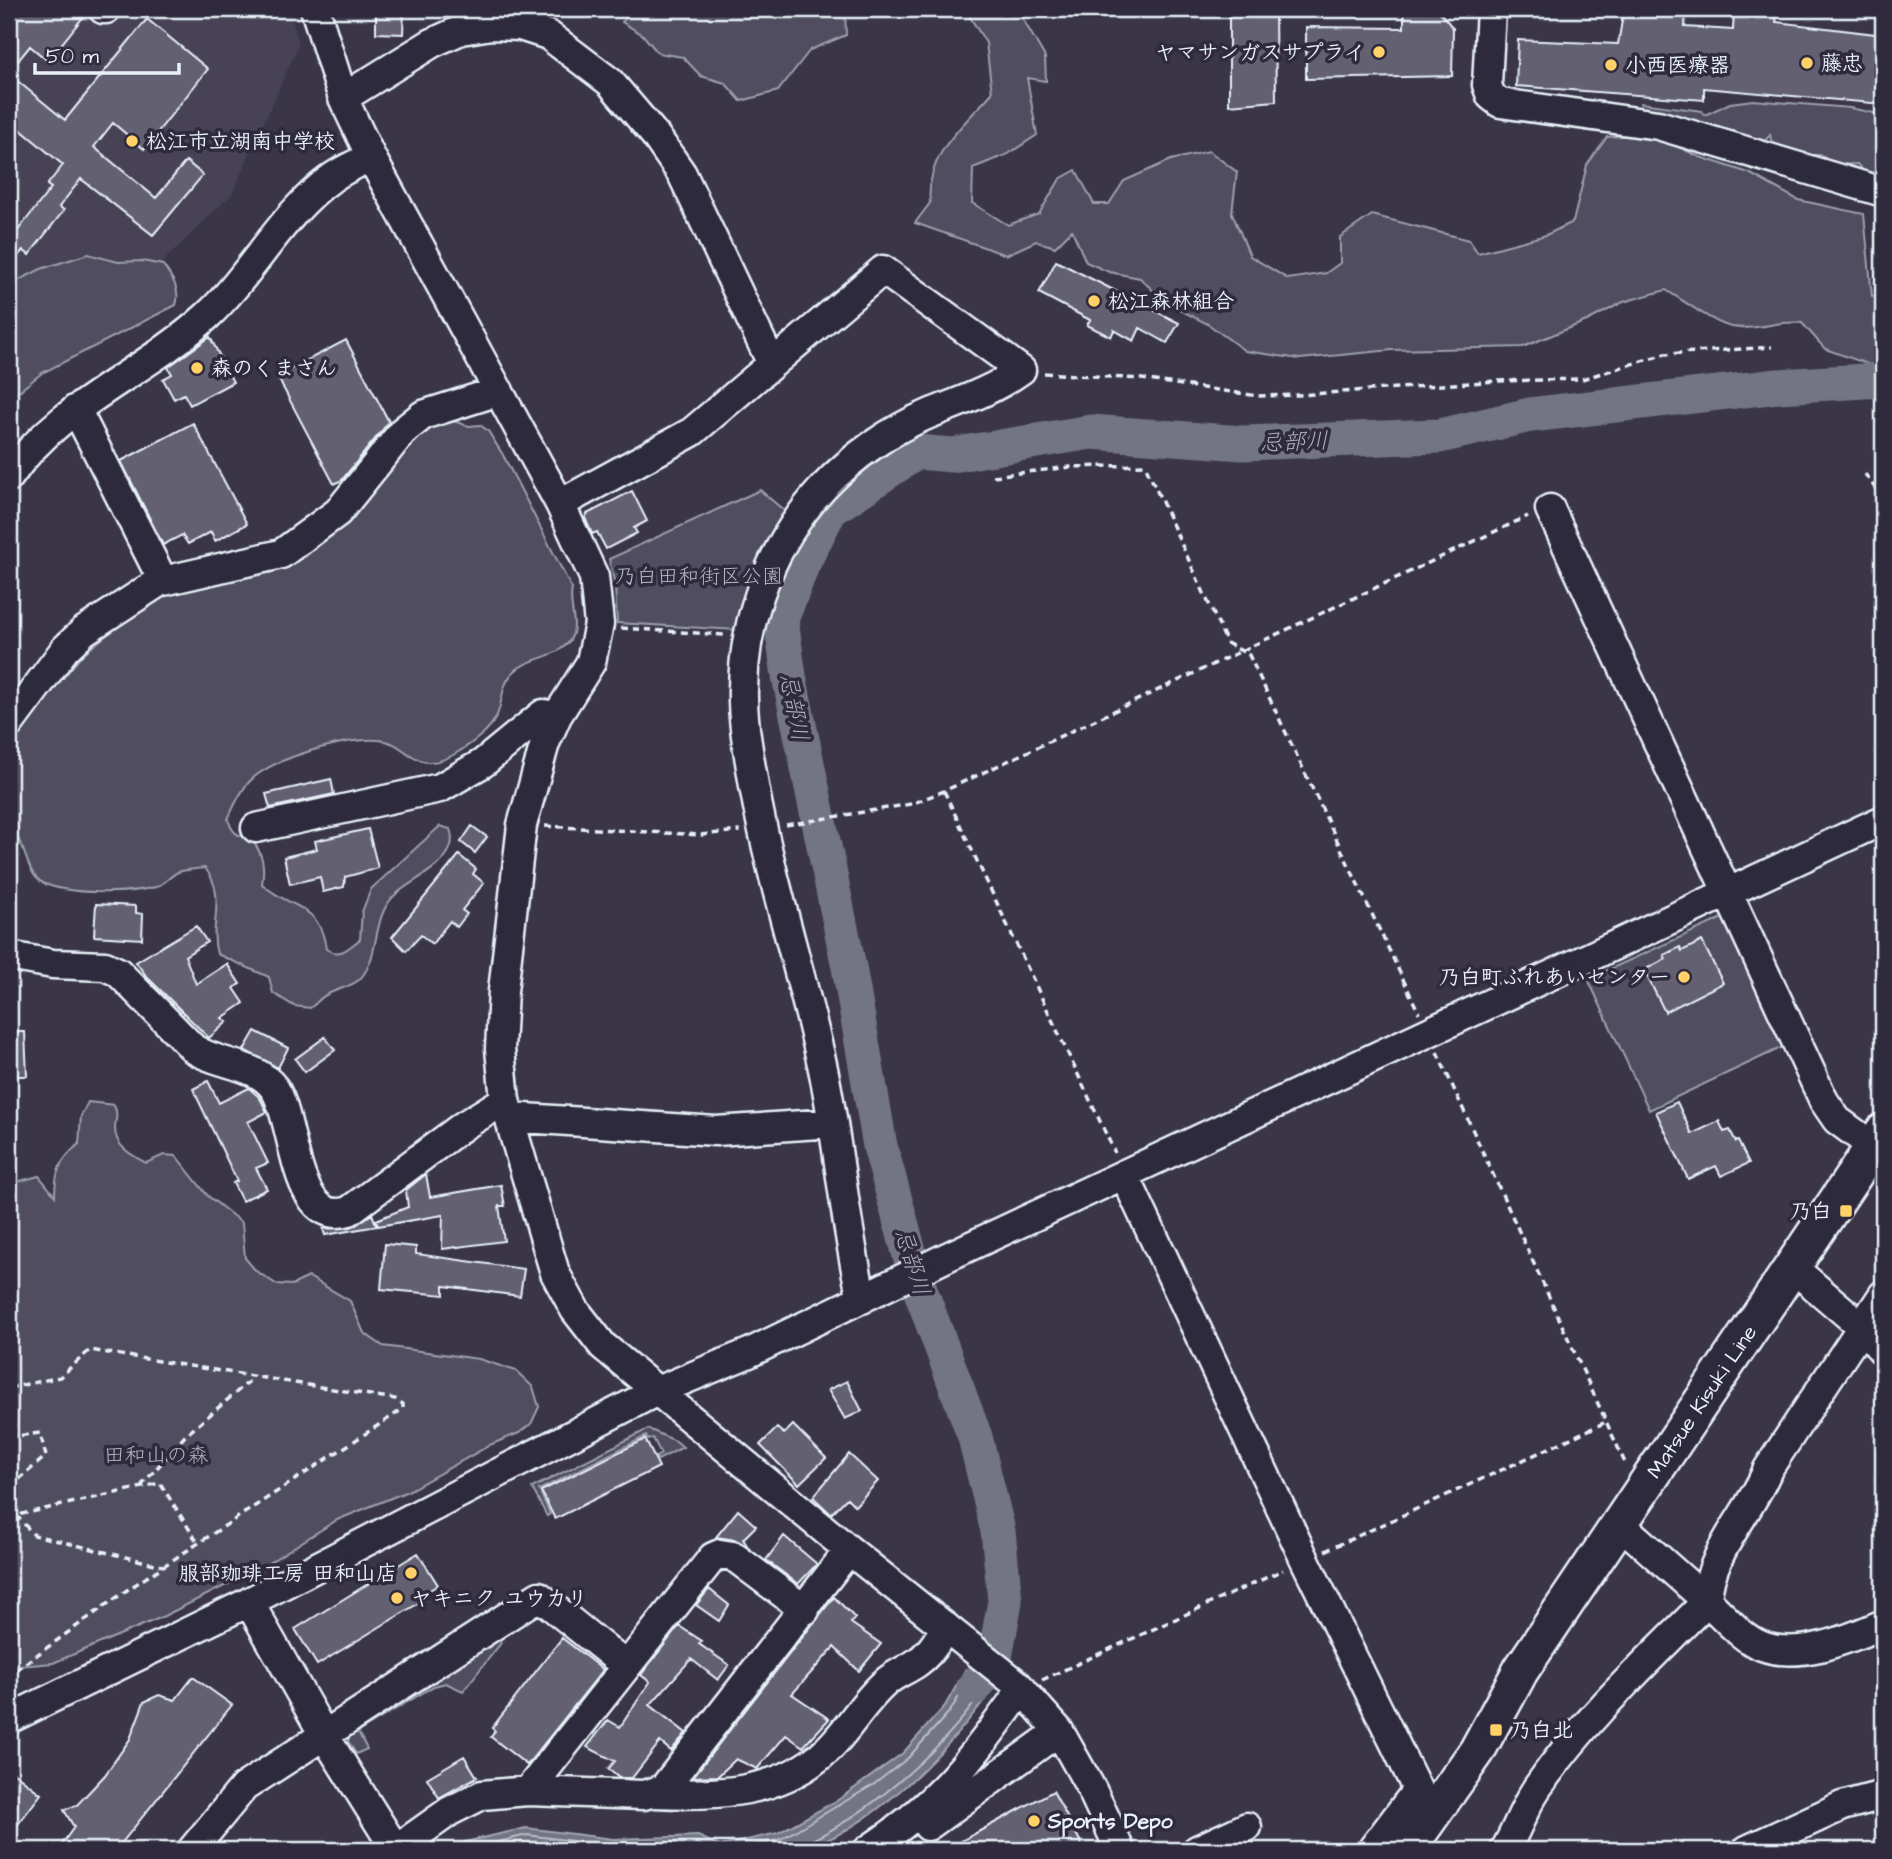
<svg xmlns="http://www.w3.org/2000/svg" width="1892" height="1859" font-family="'Architects Daughter','Klee One',sans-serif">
  <rect width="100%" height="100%" fill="#3a3648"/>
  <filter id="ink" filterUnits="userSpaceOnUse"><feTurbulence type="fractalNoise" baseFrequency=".0143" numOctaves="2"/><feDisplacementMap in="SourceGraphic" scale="14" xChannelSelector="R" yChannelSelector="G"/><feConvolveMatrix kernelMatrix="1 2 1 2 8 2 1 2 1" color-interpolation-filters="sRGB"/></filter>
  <g filter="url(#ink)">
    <path fill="#464354" d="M9,9H289L299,44L232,194L133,291L9,376Z"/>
    <path fill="#504e5f" stroke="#9ca0ac" stroke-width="2" d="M634,9H845L846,35L810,50L778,91L741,101L725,83L701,76L683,57L658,53L643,35L622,22Z
      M965,9H1017L1045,57L1046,81L1027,78L1037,135L1008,154L973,168L972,203L1008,225L1039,214L1060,179L1076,170L1094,204H1109L1124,181L1171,160L1209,151L1237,172L1232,213L1250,256L1288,279L1326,273L1340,263V237L1372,215L1469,240L1478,253L1546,235L1573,222L1587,165L1607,137L1650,134L1700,157L1749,173L1798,200L1864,214L1872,296L1883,297V363L1876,367L1825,349L1802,323C1777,320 1758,331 1732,327C1716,325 1681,299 1666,290L1623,302L1589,320L1523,347L1392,350L1300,359L1245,351L1208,324L1166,303L1140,278L1109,272L1086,262L1072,230L1055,247L1036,241L1006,255L915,223L930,203C925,154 962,127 992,93L986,43Z
      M1753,100L1850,108L1883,115V176L1865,173L1857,164L1835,165L1821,155H1795L1785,148L1773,146L1770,135L1763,143L1640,109L1641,103L1702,111L1705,115L1730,103Z
      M88,254L118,262L142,261L163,265C172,277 181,290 176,305L42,373L9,399V285L41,269Z
      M453,421L469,426L480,425L488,431L503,455L572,589C568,605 578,622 572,636C562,660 527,655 511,675C500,688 503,706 495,719C488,732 468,746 455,754C413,778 409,741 378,740C345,738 271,758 249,782C239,793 234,806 228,819C232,833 237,836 251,839C263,853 265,866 262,884C290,910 320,902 326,949C340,958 349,948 360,939L362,912L371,889L440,826L450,829C462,862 414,877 395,895C371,917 381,956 360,979C352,987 336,989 326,995C320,998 316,1004 310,1008L294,1006L273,993L269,977L217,954C208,922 228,897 205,868C197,869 186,869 178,872C170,876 164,884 156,887C129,894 68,895 43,883C24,873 28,842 9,830V742L83,654L137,611L171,593L273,572L305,557L357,512L420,432Z
      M760,490L788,514L738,630L617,623L615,585L609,559Z
      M1727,916L1787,1045L1649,1110L1588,979Z
      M88,1102L114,1105C118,1114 116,1117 115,1127C114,1146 131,1155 146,1163L164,1155L176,1156L208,1196L242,1223L245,1258L256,1271L276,1284L292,1285L309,1277L350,1301L364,1333L383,1346L479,1359L516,1371L533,1387L539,1407L531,1424L519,1433L492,1444L408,1491L337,1520L259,1569L162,1617L53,1663L9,1667V1184L39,1176L55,1196C55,1171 60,1160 79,1144L81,1116Z
      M648,1429L676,1441L683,1447L658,1460L656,1457L661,1454L653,1438L648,1440L646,1436L539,1490L550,1514L547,1516L532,1488Z
      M497,1637L501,1643L463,1691L446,1683L434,1686L358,1732L367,1749L356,1754L348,1741L352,1728Z"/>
    <path fill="#737482" stroke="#a2a6b1" stroke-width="2" d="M982,1640L1011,1662C964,1734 887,1820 804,1850H448L465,1842L526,1828L613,1839L698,1836L720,1846L778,1833L838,1800L903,1753L945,1706Z"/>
    <path fill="#3a3648" d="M977,1640L1012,1667L996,1691L965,1668Z"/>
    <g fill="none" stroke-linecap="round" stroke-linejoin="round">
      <path stroke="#b9bfc9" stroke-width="2" d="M465,1850L527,1835L612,1846L696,1843L712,1850
        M498,1850L528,1844L588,1850
        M733,1850L781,1839L873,1785L908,1758L950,1711L975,1671
        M805,1850L808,1842C874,1811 950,1743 989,1682"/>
      <path stroke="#737482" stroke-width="35" d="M974,1688L994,1663L1005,1601L998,1531L975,1437L917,1281L880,1146L849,967L789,676L781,620L803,563L830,510L917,452L952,455L1091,432L1243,443L1440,436L1530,415L1778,386L1883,380"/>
    </g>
    <path fill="#636171" stroke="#e8f1f8" stroke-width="2" d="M9,9H86L87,12L48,61L30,46L9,72V49L18,38L9,31Z
      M376,9H404L403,34L376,33Z
      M1229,9H1275L1276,101L1229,105Z
      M1624,9H1686L1685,27L1733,30L1734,9H1778L1776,22L1883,35V104L1704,88V100L1516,86L1518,40L1618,44Z
      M1439,11L1453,28L1452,76L1306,79V27L1404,28V13Z
      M147,19L208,69L144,149L113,123L94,147L156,198L186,161L203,175L153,235L81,179L59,207L64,210L29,255L23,250L9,267V242L51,188L47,185L63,165L9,120V74L65,120Z
      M1056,261L1179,323L1167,343L1140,328L1134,341L1114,330L1111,337L1087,325L1090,320L1039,293Z
      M210,337L233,382L190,405L184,394L174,399L163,379L172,374L168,367Z
      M346,340L389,422L342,480L334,484L277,376Z
      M193,423L247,524L215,541L211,532L188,544L182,535L163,545L121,461Z
      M632,491L647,521L634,528L637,533L606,549L597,532L592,534L585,518L587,514Z
      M331,779L334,794L270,808L266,794Z
      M472,826L487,837L475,853L461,842Z
      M368,829L378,868L345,877L344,887L323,892L320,877L290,884L284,857L317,849L315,841Z
      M459,855L476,869L473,874L484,883L462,910L467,914L457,927L450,921L432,944L421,935L406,951L392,937Z
      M96,904L136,906V913L143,914L142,939L94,936Z
      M196,926L207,942L185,956L196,984L227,964L240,984L234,988L244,1003L222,1018L227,1022L209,1038L147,977L136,962Z
      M1702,941L1723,983L1665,1012L1644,970L1666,959L1664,955L1680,947L1682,951Z
      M255,1031L288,1048L278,1068L244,1050Z
      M9,1032H25L27,1076H9Z
      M325,1037L335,1050L305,1072L295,1059Z
      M208,1081L219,1103L249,1088L260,1098L267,1112L248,1122L268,1163L256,1168L267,1189L242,1201L233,1183L237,1181L193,1089Z
      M1677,1102L1692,1134L1719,1121L1724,1132L1730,1130L1736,1142L1738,1141L1749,1163L1721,1176L1716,1166L1688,1179L1656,1112Z
      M426,1174L430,1197L501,1185L505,1206H499L504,1241L442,1249L443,1215L378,1226L376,1220L408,1207L406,1190Z
      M372,1214L377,1226L325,1235L323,1229L351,1227Z
      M385,1244L416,1247V1254L524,1269L520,1296L444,1286V1295L381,1289Z
      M847,1381L862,1411L845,1419L828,1390Z
      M793,1425L826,1458L799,1484L760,1445L777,1428L784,1434Z
      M645,1439L659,1467L555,1519L541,1491Z
      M849,1454L878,1481L855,1506L847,1498L831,1514L813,1497Z
      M738,1510L756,1526L743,1539L748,1547L736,1540L716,1537Z
      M784,1536L817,1564L798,1584L766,1560Z
      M418,1553L438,1585L421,1595L424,1600L317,1665L295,1629Z
      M709,1589L729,1605L719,1621L696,1605Z
      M834,1597L855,1618L851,1623L881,1644L859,1671L834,1647L792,1694L829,1719L803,1747L786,1735L757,1769L736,1759L718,1776L693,1777Z
      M679,1626L702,1641L699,1644L729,1665L718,1680L691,1659L650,1705L686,1733L671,1751L660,1742L632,1778H619L608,1769L615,1761L587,1747L608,1720L620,1727L650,1682L641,1675Z
      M562,1638L603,1670L527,1765L491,1737L495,1731L492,1728Z
      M193,1677L232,1705L116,1850H58L74,1827L64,1810L77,1805L105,1775L130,1739L144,1702L159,1695L175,1700Z
      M464,1756L477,1777L439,1798L427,1778Z
      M9,1769L41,1794L9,1836Z
      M1053,1791L1085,1850H945Z"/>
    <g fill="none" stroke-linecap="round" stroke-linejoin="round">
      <g stroke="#e8f1f8" stroke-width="33">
        <path id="minor" d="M103,9H106
          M315,9L343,98L371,157L560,504L594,577L599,624L591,662L557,716L545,743L522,825L503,991L500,1049L505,1100L513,1131L555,1273L575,1310L603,1346L849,1550L1017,1684L1059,1731L1092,1790L1120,1850
          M1491,9L1487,85L1491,96L1500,103L1658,125L1883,192
          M343,98L432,43L461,30L491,25L520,26L548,35L610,82L655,135L682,174L772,364
          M76,409L163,581
          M9,477C58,404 144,374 207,316C253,273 281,214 333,177C344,169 358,163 371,157
          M560,504L692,432L883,270L1021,370C992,391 961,401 929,414C890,430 852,457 823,488C773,542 744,615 743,689C742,722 749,754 754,786C771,880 801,971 822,1064C839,1142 844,1221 862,1299
          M1550,509L1824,1101L1837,1120L1883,1154
          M9,724L65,649L84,631L159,582L281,554L338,512L403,431L423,415L499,391
          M256,828L440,788L483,763L543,714L557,716
          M9,956L53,964L105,966L118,972L194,1049C218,1065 256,1063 274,1088C296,1118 292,1229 349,1211L463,1126L505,1100
          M510,1117L716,1131L833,1123
          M1124,1174L1305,1560L1419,1793
          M1792,1267L1862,1327L1883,1351
          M1883,1295L1768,1469C1750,1514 1709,1551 1707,1601C1723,1615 1742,1639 1762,1646C1799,1660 1849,1639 1883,1624
          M249,1602L324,1735L396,1850
          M9,1719L249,1602L657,1391L749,1353L947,1257L1883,820
          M528,1791L713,1557L720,1554L733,1556L805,1610
          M655,1793C716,1796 780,1794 827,1750C849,1729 864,1700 887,1681C896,1674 906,1670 915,1664C929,1655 937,1642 946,1627
          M928,1826L1059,1731
          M192,1850L244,1787L539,1596L626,1666
          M395,1850L450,1811L482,1795L528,1791L644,1795L663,1789L849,1550
          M868,1850C941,1802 972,1758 1022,1689
          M1197,1850L1247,1827
          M1505,1850C1517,1830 1524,1807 1537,1788C1585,1718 1648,1661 1707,1601L1619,1523
          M1747,1850L1842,1806L1883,1795"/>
      </g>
      <g stroke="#e8f1f8" stroke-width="40">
        <g id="major">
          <path d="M1376,1850L1417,1796"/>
          <path id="s1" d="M1407,1850L1477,1751L1521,1670L1883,1132"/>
        </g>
      </g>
      <path stroke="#e8f1f8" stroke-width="3.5" stroke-dasharray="7 5" stroke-linecap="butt" d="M1044,373L1142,379L1258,396L1298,395L1498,381L1582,379L1665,354L1772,347
        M1865,474L1883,499
        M993,476L1070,467L1145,465L1227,643L1249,655L1419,1013
        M621,628L725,635
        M944,791L1115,1153
        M786,825L911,804L944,791L1528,516
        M545,826L701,835L740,831
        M1437,1052L1626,1465
        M9,1388L60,1377L90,1350L395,1399L403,1404V1409L127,1590L9,1675
        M9,1437L40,1433L46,1456L9,1488
        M141,1486L185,1436L253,1378
        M16,1515L34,1535L163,1566
        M9,1517L160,1483L198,1543
        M1325,1551L1606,1422
        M1042,1680L1283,1570"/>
      <use href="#minor" stroke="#2f2a3d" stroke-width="28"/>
      <use href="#major" stroke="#2f2a3d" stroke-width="35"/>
    </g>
  </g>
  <g fill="#ffd166" stroke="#2f2a3d" stroke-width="2.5">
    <circle cx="1379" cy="52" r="7"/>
    <circle cx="1807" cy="63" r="7"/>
    <circle cx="1611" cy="65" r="7"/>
    <circle cx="132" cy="141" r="7"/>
    <circle cx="1094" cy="301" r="7"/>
    <circle cx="197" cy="368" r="7"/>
    <circle cx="1684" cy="977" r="7"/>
    <rect x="1839" y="1204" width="14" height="14" rx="3.5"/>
    <circle cx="411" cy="1573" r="7"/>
    <circle cx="397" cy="1598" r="7"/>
    <rect x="1489" y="1723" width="14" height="14" rx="3.5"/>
    <circle cx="1034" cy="1821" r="7"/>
  </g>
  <g text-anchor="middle" stroke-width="7" stroke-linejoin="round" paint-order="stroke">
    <g font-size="21" font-weight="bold" fill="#e8f1f8" stroke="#2f2a3d" text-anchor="start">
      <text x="1365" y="59" text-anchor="end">ヤマサンガスサプライ</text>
      <text x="1821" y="70">藤忠</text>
      <text x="1625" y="72">小西医療器</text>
      <text x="146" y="148">松江市立湖南中学校</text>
      <text x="1108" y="308">松江森林組合</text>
      <text x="211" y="375">森のくまさん</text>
      <text x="1670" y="984" text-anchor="end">乃白町ふれあいセンター</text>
      <text x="1832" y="1218" text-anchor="end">乃白</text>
      <text x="397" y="1580" text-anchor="end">服部珈琲工房 田和山店</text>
      <text x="411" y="1605">ヤキニク ユウカリ</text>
      <text x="1510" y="1737">乃白北</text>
      <text x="1048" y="1828">Sports Depo</text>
    </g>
    <g font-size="21" fill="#b3b8c2" stroke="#2f2a3d">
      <text x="699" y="583">乃白田和街区公園</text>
      <text x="156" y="1462">田和山の森</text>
    </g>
    <g font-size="21" fill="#e8f1f8" stroke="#2f2a3d">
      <text dy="7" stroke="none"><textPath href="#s1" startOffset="537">Matsue Kisuki Line</textPath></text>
    </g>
    <g font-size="23" font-style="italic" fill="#aeb2bd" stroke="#2f2a3d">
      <text transform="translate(1294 441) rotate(-2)" y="8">忌部川</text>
      <text transform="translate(795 707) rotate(79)" y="8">忌部川</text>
      <text transform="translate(913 1262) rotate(73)" y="8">忌部川</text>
    </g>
  </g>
  <rect width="1892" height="1859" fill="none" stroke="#2f2a3d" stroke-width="35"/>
  <rect x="18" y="18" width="1857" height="1824" fill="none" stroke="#e8f1f8" stroke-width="2.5" filter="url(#ink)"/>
  <path d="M35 63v10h144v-10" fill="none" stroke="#e8f1f8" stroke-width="3.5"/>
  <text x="46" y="63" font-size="21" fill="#e8f1f8" stroke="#2f2a3d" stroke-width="5" paint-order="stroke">50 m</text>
</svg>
